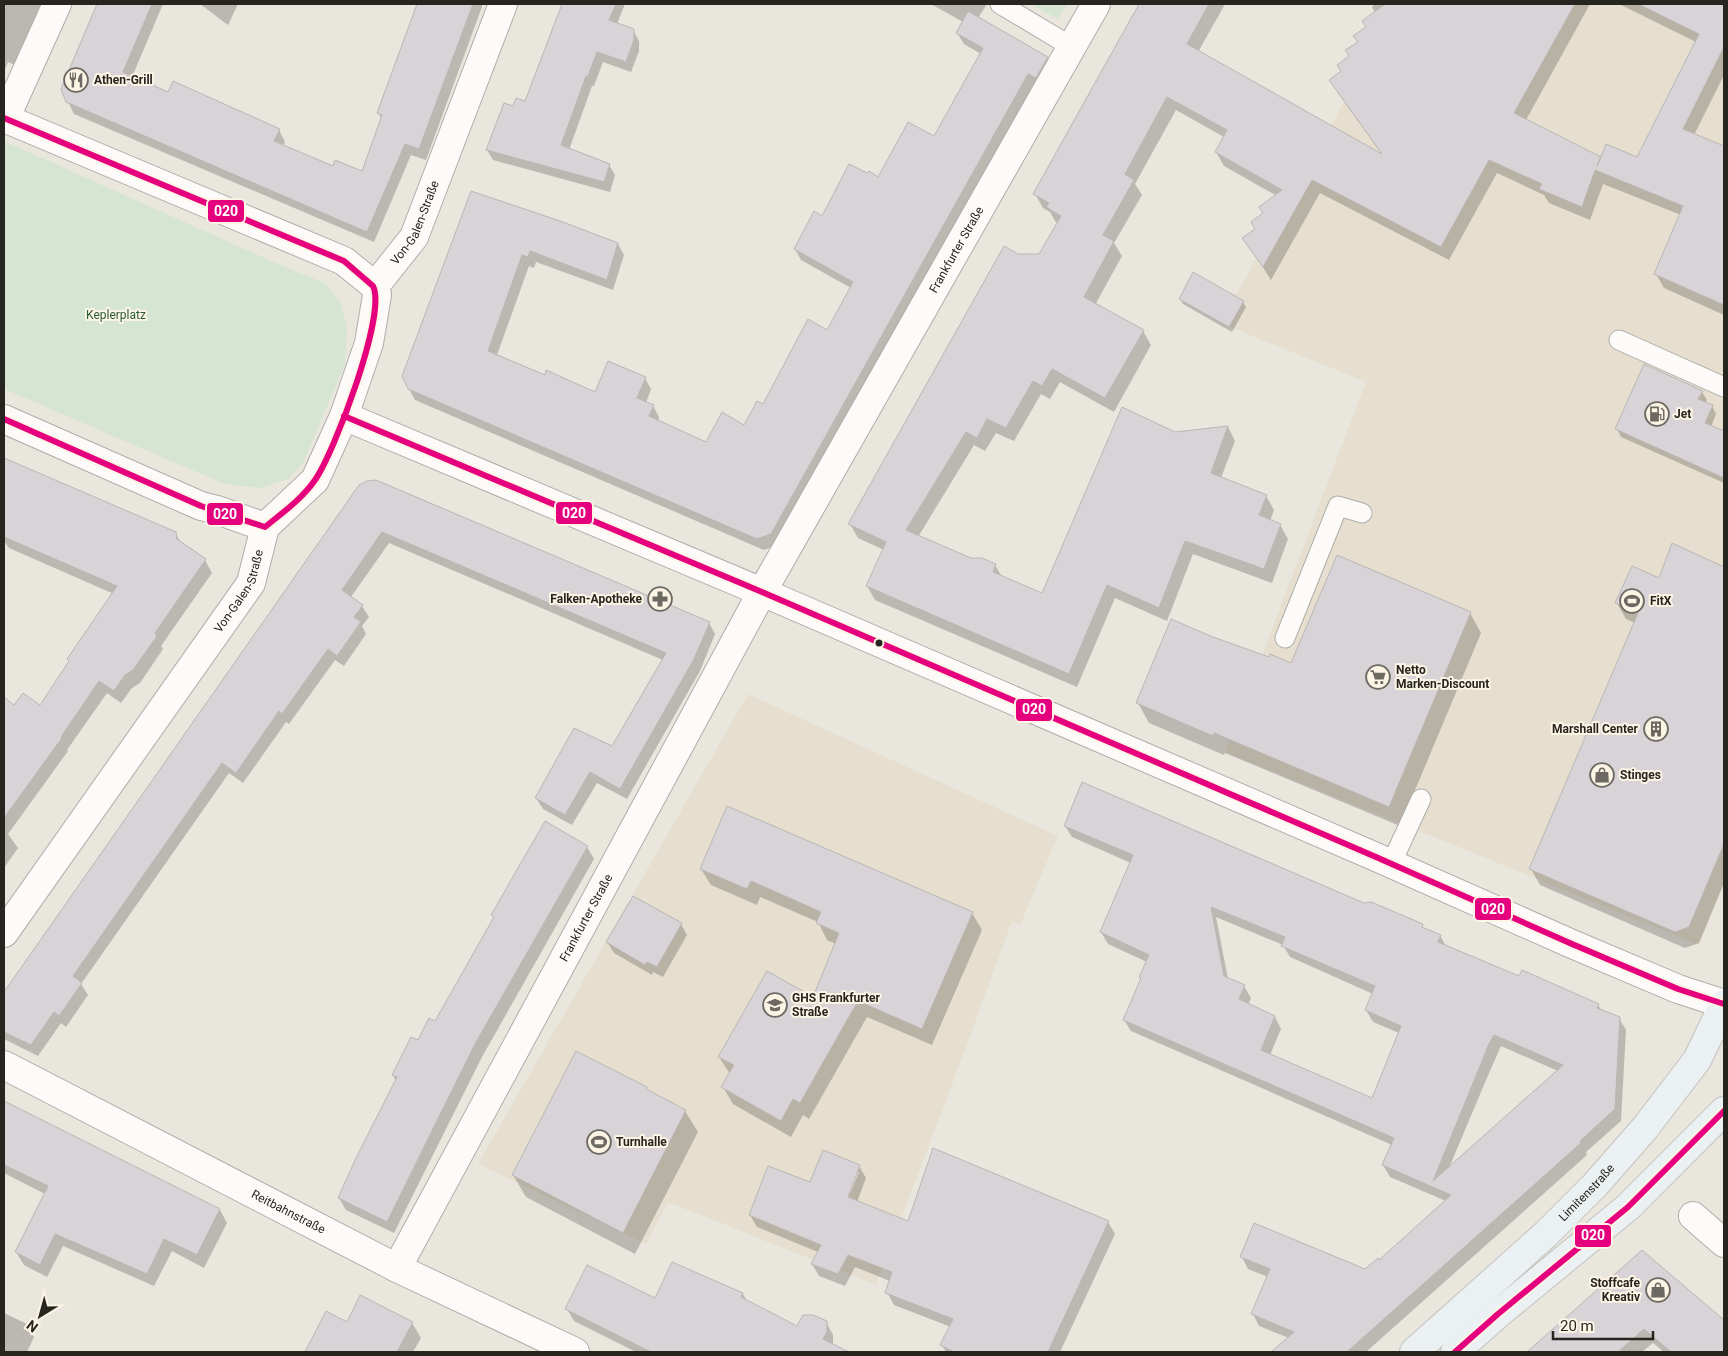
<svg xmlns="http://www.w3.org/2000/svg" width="1728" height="1356" font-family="Roboto,sans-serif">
  <rect width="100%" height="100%" fill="#e9e6de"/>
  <path fill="#e6dfcf" d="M1399,4H1724V884L1699,945L1225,752L1366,382L1220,323Z
    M748,694L1058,836L1020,925L1012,921L952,1085L876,1285L668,1202L646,1244L478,1164Z"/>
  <path fill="#d6e4d2" d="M1031,4H1067L1058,19Z
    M4,141L289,269L325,283L341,303L347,328L345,364L303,463L288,479L260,488L225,484L4,389Z"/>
  <path fill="#0003" fill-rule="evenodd" d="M4,4H46L19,67L8,62L4,72Z
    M98,4H163L132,77L169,94L279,130L285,142L283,146L333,167L362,173L382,119L378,113L419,4H483L426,160L411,155L374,242L74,114L62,89Z
    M200,4H238L228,25Z
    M563,4H625L617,24L633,30L639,41V51L631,72L603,62L594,86H592L569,150L609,165L615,175L610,192L493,160L487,150L514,108L526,103Z
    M931,4H987L978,18L1047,58L1054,69L1042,89L1035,84L777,545L764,550L415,400L409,389L471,192L618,244L624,255L613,290L536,262L534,268L529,266L497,355L545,377L596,393L645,378L651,389L646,403L653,406L659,417L658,421L706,443L745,427L828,332L851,288L801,260L795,249L823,218L934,138L981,54L964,44L957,33L963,22Z
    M1141,4H1223L1224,6L1198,52L1383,156L1339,94L1331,80L1342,72L1375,13L1372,7L1375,4H1590L1526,120L1600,158H1638L1696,42L1619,4H1724V75L1694,135L1724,147V315L1664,288L1656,274L1681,215L1603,184L1590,220L1549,203L1544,195L1497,173L1449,260L1320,193L1271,280L1244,238L1256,229L1277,196L1224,166L1216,152L1224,137L1176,110L1135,184L1142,195L1114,243L1122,256L1095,305L1143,331L1151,345L1114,412L1060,382L1050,399L1041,394L1014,441L996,433L985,451L974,445L918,537L971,559L995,565L1002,577L1042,595L1175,433L1228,427L1235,441L1221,478L1266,496L1274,510L1270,521L1280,525L1288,539L1272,583L1193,554L1167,621L1115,598L1077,687L875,600L867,586L884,550L858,538L850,524L1018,256L1040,255L1058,223L1055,221L1050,212L1043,208L1035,194Z
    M1180,299L1243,302L1246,307L1232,332L1183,304Z
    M1702,392L1707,400L1705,403L1712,406L1716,414L1711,427L1724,433V483L1621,437L1617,429Z
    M4,459L175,533L182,544L205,560L212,573L161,646L163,649L140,683L132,688L121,703L107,693L67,750L68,751L8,834L18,848L4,868V699L15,707H40L114,594L9,548L4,541Z
    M360,486L709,623L715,634L700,671L627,799L597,783L572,825L543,809L536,798L613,748L663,660L389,543L351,597L362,606L369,617L362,626L366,634L344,666L335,660L289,724L286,722L243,783L229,773L81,984L88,995L66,1027L61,1023L38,1056L4,1039V994Z
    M1672,545L1724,568V883L1699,943L1685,948L1540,885L1531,869L1635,623L1626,619L1616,602L1660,580Z
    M1470,613L1481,633L1400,826L1225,753L1224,755L1149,723L1138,703L1213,638L1269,659L1292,665Z
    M1065,826L1364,904L1422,925L1424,929L1440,936L1446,946L1520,978L1598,1005L1602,1011L1619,1018L1626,1030L1621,1121L1586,1152L1587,1155L1366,1352H1273L1289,1338L1259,1326L1253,1314L1268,1277L1248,1269L1242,1257L1366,1271L1379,1262L1446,1201L1390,1177L1383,1165L1392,1145L1131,1031L1124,1020L1142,980L1140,977L1147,962L1108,944L1101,932L1131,863L1072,837ZM1216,917L1283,945L1290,957L1373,994L1366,1010L1373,1022L1399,1033L1372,1099L1270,1055L1281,1029L1275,1017L1248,1005L1251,998L1244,986L1228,979ZM1501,1046L1558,1071L1449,1168L1486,1080Z
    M587,847L594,859L482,1057L394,1233L346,1210L339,1198L396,1081L393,1075L418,1042L435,1022L494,918L493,915Z
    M701,869L972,913L982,930L932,1045L867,1017L809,1119L803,1115L791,1137L733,1104L723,1087L730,1074L719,1057L813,998L836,944L827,940L818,922L760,897L757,905L711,885Z
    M681,924L687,935L663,977L653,972L652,975L614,953L607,942Z
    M646,1088L648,1092L685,1111L698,1132L635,1254L526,1197L513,1175Z
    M4,1103L220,1210L227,1223L204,1268L172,1251L154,1286L63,1246L47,1277L24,1265L16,1252L45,1194L4,1173Z
    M859,1166L866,1178L857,1202L909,1223L1108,1222L1115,1234L1060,1352H946L942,1345L951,1327L894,1305L887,1292L890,1281L855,1267L845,1286L819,1276L812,1264L818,1252L757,1227L750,1215L811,1184ZM856,1172H859L846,1203L844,1202Z
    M1642,1251L1724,1321V1352H1664L1653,1343L1642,1352H1529Z
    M673,1264L743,1294L747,1301L798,1328L826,1322L833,1335V1345L829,1352H636L574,1321L567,1309L655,1299Z
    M4,1313L27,1324L34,1337L27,1352H4Z
    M326,1313L347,1323H412L421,1338L413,1352H306Z"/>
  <path fill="#d8d3d6" stroke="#b9b6b5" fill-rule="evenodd" d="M97,4H152L123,72L168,92L173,81L280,129L274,141L333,166L335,160L362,171L382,115L377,113L417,4H473L419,149L405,144L367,232L66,102L61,89Z
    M562,4H616L609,20L634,29V40L626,62L597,52L588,76H586L561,145L610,164L604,182L486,150L504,103L513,106L516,98L525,101Z
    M1139,4H1209L1187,44L1382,154L1329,80L1341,71L1337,65L1349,56L1345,50L1358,42L1353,36L1366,27L1362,21L1385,4H1575L1514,113L1601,157L1597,166L1606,144L1637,157L1699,34L1638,4H1724V47L1683,129L1724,146V305L1654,274L1683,206L1595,170L1582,207L1539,189L1542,184L1489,160L1441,247L1312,180L1263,267L1242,238L1255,229L1251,222L1263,213L1259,207L1282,190L1215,152L1227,130L1167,97L1125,174L1134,180L1103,235L1114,241L1084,297L1144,330L1105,398L1052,369L1042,386L1033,381L1006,428L987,419L977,438L966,432L906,530L971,558H982L996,564L993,572L1042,593L1122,407L1175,432L1228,426L1211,473L1267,495L1259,515L1281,524L1264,569L1185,541L1159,608L1107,585L1069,674L866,586L886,542L848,524L1004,246L1018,254H1039L1061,216L1046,207L1049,203L1033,194Z
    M968,11L1048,57L1036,78L1028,74L771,534L757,539L408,389L402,376L471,191L563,222L618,243L607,280L530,251L528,257L522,255L488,351L545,375L546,370L595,392L608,361L646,377L637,398L654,405L649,416L706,442L722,412L744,425L757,401L763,404L808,319L827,330L853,282L794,249L814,211L822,216L849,164L867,173L869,171L878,177L908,122L934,136L983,48L956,33Z
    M1193,272L1244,301L1229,327L1179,299Z
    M1644,364L1703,391L1698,399L1713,405L1705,423L1724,431V478L1615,429Z
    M4,458L176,532L177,539L206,559L155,633L157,636L133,670L125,675L114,691L99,681L61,737L62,738L4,818V697L14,705L23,693L40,705L69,661L67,659L117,586L4,537Z
    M376,480L710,622L694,659L620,789L590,772L565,815L535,798L574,728L612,746L666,653L382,532L342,590L363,605L354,617L361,622L337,656L328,649L282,714L279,711L236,773L222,763L73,976L82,983L59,1016L54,1012L31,1045L4,1032V992L359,485L367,481Z
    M1672,543L1724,567V844L1689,927L1675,932L1529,869L1638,613L1615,603L1632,566L1659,578Z
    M1337,555L1471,612L1389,807L1214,733L1213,736L1136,703L1171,619L1213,637L1269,657L1270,654L1291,663Z
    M1082,782L1364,903L1371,902L1423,924L1422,927L1441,935L1438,942L1519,976L1522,970L1599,1004L1597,1008L1620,1017L1615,1109L1580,1141L1582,1142L1347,1352H1271L1294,1332L1251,1314L1270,1269L1240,1257L1254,1223L1365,1269L1378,1258L1379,1260L1451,1195L1382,1165L1394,1138L1123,1020L1141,978L1139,977L1149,955L1100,932L1133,855L1064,826ZM1211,907L1285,937L1281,946L1375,986L1365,1010L1401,1026L1372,1098L1261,1050L1275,1016L1239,999L1245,985L1224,976ZM1494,1035L1563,1065L1433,1181L1489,1044Z
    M727,806L973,912L922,1029L858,1001L800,1103L793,1099L781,1121L721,1087L734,1065L718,1057L767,971L813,997L839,933L816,923L821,912L751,881L747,889L700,869Z
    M545,821L588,846L475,1044L387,1222L338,1198L356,1158L397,1077L392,1075L411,1037L418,1040L429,1018L435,1021L494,917L491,915Z
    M633,896L682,923L657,967L647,962L645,965L606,942Z
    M576,1051L647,1087L646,1089L686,1110L623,1233L512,1175Z
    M4,1101L220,1209L197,1255L164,1239L147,1274L55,1234L40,1265L15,1252L48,1186L4,1165Z
    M933,1148L1109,1221L1048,1352H954L940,1345L953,1319L885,1293L892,1272L848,1255L838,1274L811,1264L821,1245L749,1215L768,1166L810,1182L823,1150L860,1165L848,1197L908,1221Z
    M1642,1250L1724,1320V1352H1671L1644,1329L1618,1352H1527Z
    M672,1262L743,1293L741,1297L797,1326L803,1315H813L827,1321V1332L823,1339L849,1352H651L565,1309L587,1265L655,1298Z
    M360,1295L413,1322L397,1352H305L326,1311L347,1322Z"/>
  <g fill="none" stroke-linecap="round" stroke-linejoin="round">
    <g stroke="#b0ada8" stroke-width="21">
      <path id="lane" d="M1000,4L1072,47
        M1619,340L1724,387
        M1285,638L1338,506L1362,513
        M1391,864L1421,799"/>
    </g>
    <g stroke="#b0ada8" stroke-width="30">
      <g id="street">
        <path d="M4,118L344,261L375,286"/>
        <path d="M5,119L57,4"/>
        <path id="s1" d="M375,286L414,237L503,4"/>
        <path d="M344,416L762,592L1376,857L1572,944L1678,989L1724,1004"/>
        <path d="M4,419L201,506L217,510L265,527"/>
        <path id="s2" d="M4,933L251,583L265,527L315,480L344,416L369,343L377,295L375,286"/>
        <path id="s3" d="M4,1065L397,1268L575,1352"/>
        <path d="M1693,1216L1724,1243"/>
        <path id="s4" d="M397,1268L762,592L1096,4"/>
      </g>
    </g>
    <g stroke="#c4c2be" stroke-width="30">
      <g id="primary">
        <path id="s5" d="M1414,1352L1546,1234L1595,1185L1645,1128L1697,1060L1724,1004"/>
        <path d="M1455,1352L1498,1314L1628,1207L1724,1111"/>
      </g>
    </g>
    <use href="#lane" stroke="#fcfbfa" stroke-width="19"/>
    <use href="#street" stroke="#fcfbfa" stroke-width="28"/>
    <use href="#primary" stroke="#ebf0f2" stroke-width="28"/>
    <g stroke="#fcf5e6" stroke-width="10">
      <path id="bus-1" d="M4,118L344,261L373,286C387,314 334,453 315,480C302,499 282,513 265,527L201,506L4,419
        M344,416L762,592L1376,857L1572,944L1678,989L1724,1004
        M1455,1352L1498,1314L1628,1207L1724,1111"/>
    </g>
    <use href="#bus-1" stroke="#e5007d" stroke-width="6"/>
  </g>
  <defs>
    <g id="restaurant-ring" transform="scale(1.25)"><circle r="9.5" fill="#fcf5e6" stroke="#6b6962" stroke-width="1.5"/><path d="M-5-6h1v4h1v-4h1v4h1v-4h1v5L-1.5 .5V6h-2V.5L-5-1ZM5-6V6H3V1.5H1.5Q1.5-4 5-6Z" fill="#6b6962"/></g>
    <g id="fuel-ring" transform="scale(1.25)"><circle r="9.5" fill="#fcf5e6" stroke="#6b6962" stroke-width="1.5"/><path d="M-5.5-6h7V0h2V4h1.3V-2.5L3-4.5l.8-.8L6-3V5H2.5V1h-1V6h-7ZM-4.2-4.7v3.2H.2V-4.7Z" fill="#6b6962"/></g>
    <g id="pharmacy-ring" transform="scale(1.25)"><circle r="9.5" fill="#fcf5e6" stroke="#6b6962" stroke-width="1.5"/><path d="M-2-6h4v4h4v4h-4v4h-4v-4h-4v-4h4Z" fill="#6b6962"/></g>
    <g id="stadium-ring" transform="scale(1.25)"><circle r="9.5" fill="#fcf5e6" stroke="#6b6962" stroke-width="1.5"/><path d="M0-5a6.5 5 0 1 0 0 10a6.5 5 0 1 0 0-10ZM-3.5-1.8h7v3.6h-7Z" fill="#6b6962"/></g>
    <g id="supermarket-ring" transform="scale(1.25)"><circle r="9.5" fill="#fcf5e6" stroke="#6b6962" stroke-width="1.5"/><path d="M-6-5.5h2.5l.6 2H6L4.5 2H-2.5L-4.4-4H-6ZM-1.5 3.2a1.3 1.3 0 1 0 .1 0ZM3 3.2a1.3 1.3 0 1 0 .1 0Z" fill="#6b6962"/></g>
    <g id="building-ring" transform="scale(1.25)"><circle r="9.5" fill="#fcf5e6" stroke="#6b6962" stroke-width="1.5"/><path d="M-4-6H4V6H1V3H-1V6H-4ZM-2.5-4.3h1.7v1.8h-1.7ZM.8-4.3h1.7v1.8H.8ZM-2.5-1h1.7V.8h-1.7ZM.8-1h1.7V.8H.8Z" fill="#6b6962"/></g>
    <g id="shop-ring" transform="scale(1.25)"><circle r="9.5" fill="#fcf5e6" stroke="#6b6962" stroke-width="1.5"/><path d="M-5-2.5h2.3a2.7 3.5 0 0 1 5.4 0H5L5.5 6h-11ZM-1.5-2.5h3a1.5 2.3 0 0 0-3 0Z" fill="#6b6962"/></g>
    <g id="school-ring" transform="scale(1.25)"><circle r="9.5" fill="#fcf5e6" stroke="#6b6962" stroke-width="1.5"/><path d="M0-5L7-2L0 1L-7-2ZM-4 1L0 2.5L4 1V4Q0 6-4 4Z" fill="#6b6962"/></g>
  </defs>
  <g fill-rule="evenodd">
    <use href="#restaurant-ring" x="76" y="80"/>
    <use href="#fuel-ring" x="1657" y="414"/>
    <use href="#pharmacy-ring" x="660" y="599"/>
    <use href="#stadium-ring" x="1632" y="601"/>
    <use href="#supermarket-ring" x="1378" y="677"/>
    <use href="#building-ring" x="1656" y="729"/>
    <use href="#shop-ring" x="1602" y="775"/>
    <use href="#school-ring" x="775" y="1005"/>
    <use href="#stadium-ring" x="599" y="1142"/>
    <use href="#shop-ring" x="1658" y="1290"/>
  </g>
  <circle fill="#27251f" stroke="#fcf5e6" stroke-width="2" cx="879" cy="643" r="4.5"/>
  <g text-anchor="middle" stroke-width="4" stroke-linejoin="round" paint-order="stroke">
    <g font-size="12" font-weight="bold" fill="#27251f" stroke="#fcf5e6" text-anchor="start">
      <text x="94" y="84">Athen-Grill</text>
      <text x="1674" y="418">Jet</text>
      <text x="642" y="603" text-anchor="end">Falken-Apotheke</text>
      <text x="1650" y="605">FitX</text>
      <text x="1396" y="674">Netto<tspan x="1396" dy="14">Marken-Discount</tspan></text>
      <text x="1638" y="733" text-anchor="end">Marshall Center</text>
      <text x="1620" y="779">Stinges</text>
      <text x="792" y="1002">GHS Frankfurter<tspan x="792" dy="14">Straße</tspan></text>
      <text x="616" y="1146">Turnhalle</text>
      <text x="1640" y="1287" text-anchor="end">Stoffcafe<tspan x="1640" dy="14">Kreativ</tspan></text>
    </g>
    <g font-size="12" fill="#27251f" stroke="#fcf5e6">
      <text dy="4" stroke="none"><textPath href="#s1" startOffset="76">Von-Galen-Straße</textPath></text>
      <text dy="4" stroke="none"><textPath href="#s4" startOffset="1162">Frankfurter Straße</textPath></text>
      <text dy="4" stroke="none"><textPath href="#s2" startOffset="416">Von-Galen-Straße</textPath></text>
      <text dy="4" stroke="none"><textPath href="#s4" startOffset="398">Frankfurter Straße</textPath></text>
      <text dy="4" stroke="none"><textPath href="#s5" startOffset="235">Limitenstraße</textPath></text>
      <text dy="4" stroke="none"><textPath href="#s3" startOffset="320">Reitbahnstraße</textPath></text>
    </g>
    <g font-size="12" fill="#2b5d34" stroke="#fcf5e6">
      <text x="116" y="319">Keplerplatz</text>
    </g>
  </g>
  <g stroke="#fcf5e6" stroke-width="2">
    <rect x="207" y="199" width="38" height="24" rx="5" fill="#e5007d"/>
    <rect x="555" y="501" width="38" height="24" rx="5" fill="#e5007d"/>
    <rect x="206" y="502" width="38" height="24" rx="5" fill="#e5007d"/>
    <rect x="1015" y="698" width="38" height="24" rx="5" fill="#e5007d"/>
    <rect x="1474" y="897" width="38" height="24" rx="5" fill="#e5007d"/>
    <rect x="1574" y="1224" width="38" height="24" rx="5" fill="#e5007d"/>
  </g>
  <g font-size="14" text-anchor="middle" font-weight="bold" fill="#fff">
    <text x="226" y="216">020</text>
    <text x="574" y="518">020</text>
    <text x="225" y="519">020</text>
    <text x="1034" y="714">020</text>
    <text x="1493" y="914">020</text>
    <text x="1593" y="1240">020</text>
  </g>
  <rect width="1728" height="1356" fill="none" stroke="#27251f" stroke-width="10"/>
  <g transform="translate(40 1316) rotate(217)" stroke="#fcf5e6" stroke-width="4" paint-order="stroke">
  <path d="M0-4L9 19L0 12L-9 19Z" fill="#27251f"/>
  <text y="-8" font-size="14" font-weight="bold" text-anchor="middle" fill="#27251f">N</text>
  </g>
  <path d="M1553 1331v8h100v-8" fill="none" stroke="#27251f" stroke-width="2.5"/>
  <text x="1560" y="1331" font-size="15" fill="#27251f" stroke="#fcf5e6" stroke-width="4" paint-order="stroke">20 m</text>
</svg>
